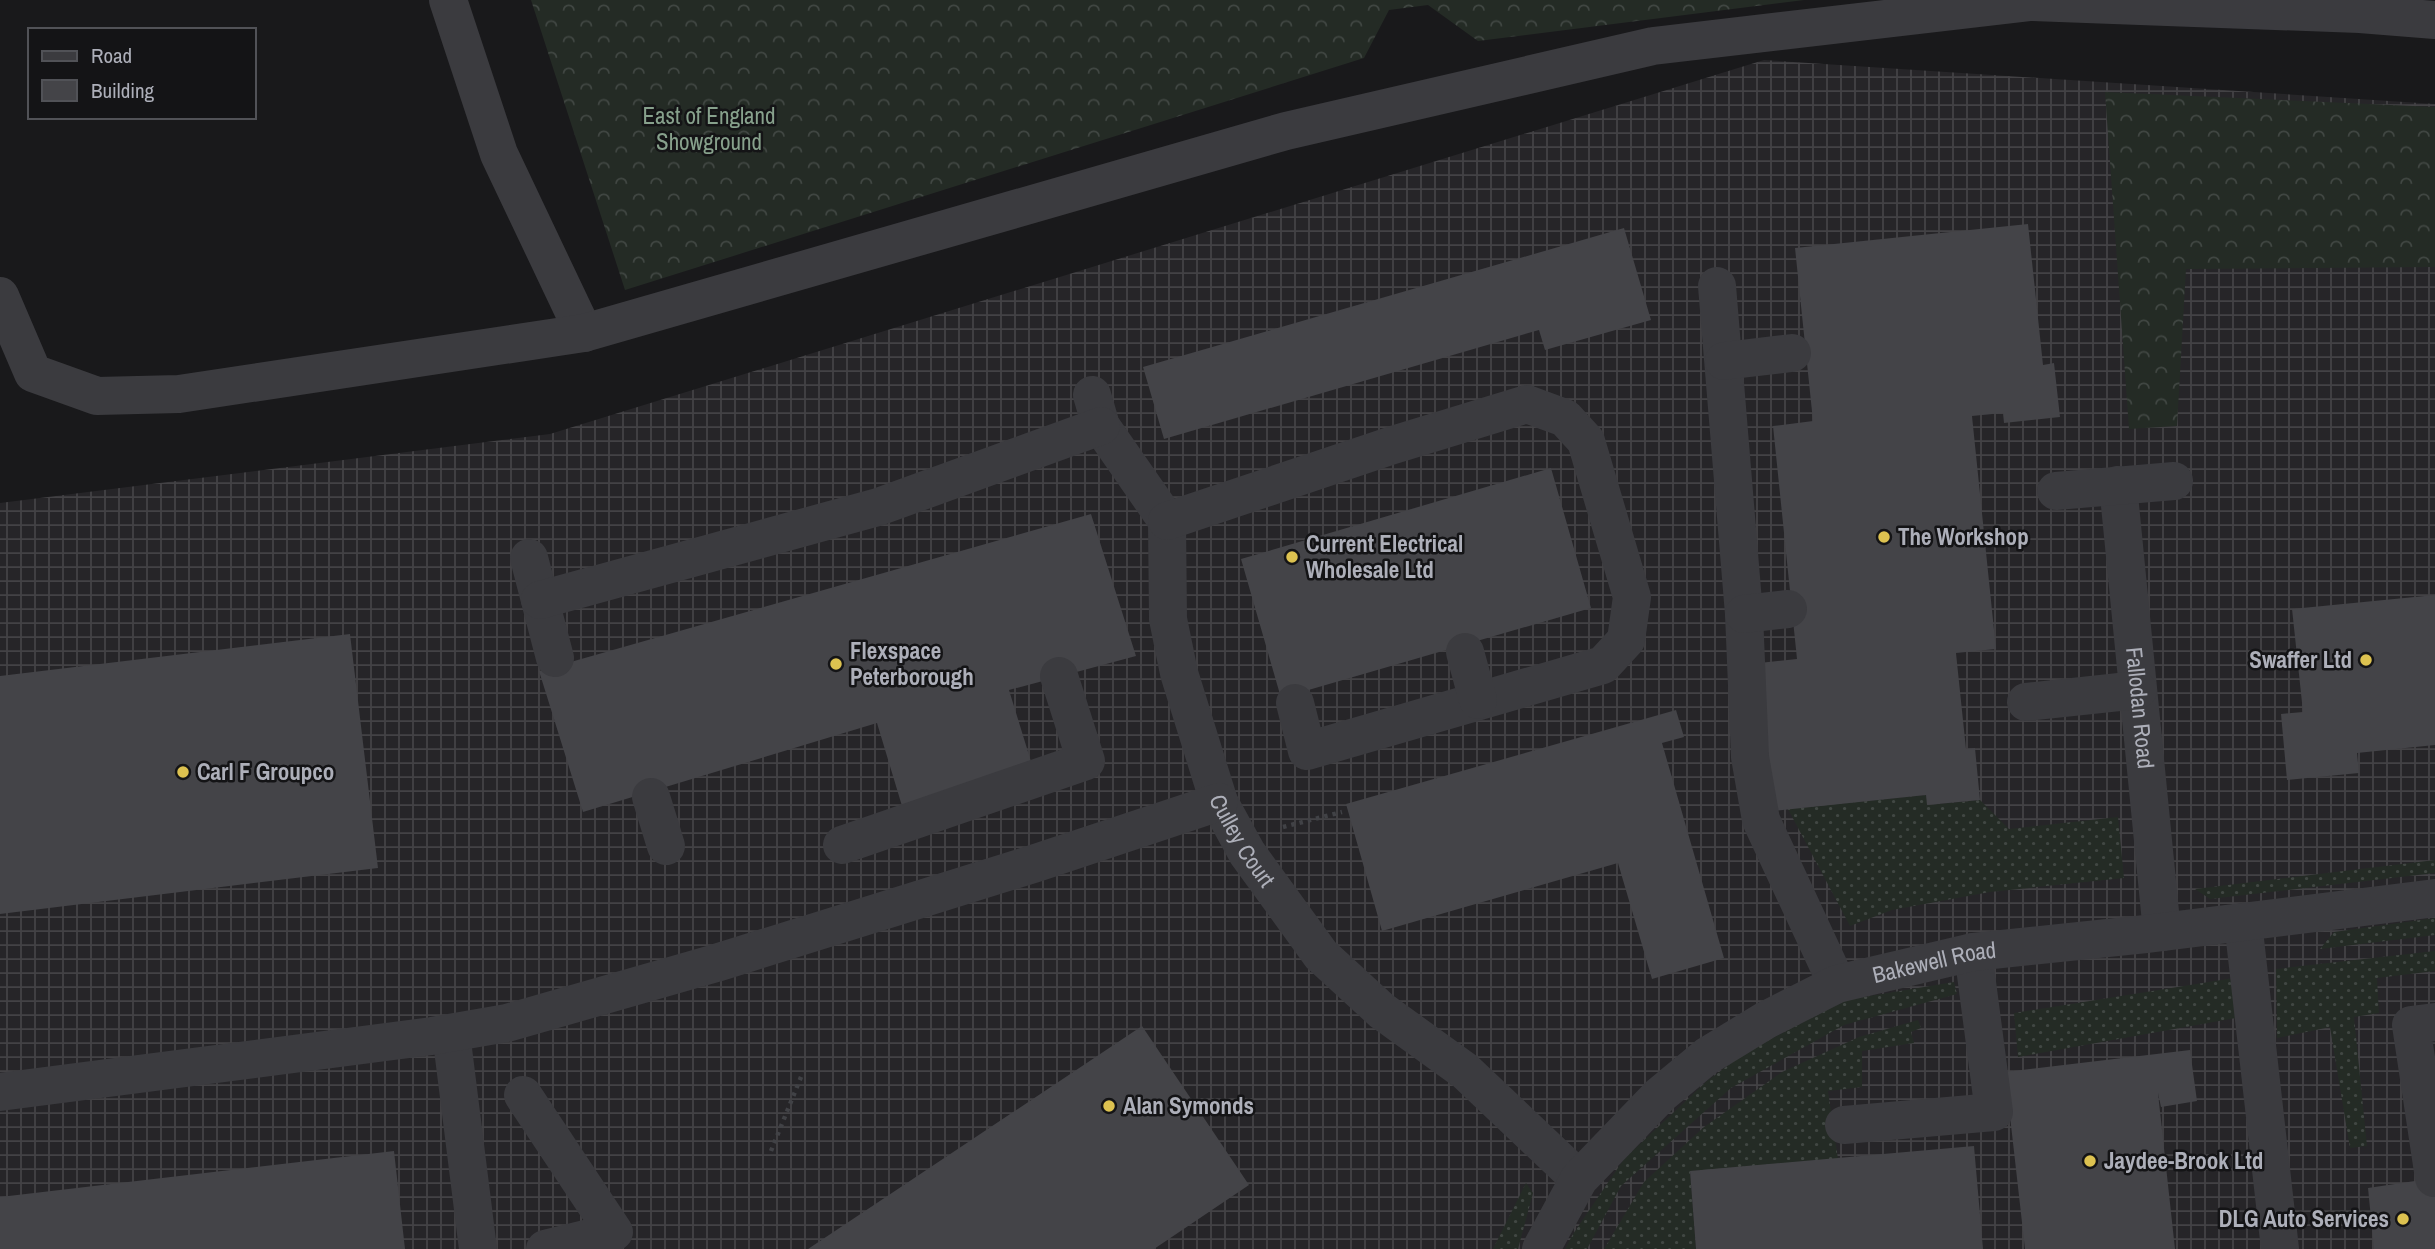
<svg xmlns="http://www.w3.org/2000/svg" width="2435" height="1249" font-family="'Archivo Narrow',sans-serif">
  <defs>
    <pattern id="industrial-grid" width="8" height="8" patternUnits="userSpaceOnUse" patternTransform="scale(1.75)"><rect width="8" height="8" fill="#262528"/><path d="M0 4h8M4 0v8" fill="none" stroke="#434245"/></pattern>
    <pattern id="grass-dots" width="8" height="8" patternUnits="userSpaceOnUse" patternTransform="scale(1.75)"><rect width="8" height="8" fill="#242b25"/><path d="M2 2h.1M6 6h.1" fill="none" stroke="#414743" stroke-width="1.8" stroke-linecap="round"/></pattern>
    <pattern id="forest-crowns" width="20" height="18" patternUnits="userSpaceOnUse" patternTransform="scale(1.75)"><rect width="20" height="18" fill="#242b25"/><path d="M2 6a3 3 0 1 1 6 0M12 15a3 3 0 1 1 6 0" fill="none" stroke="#414743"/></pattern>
  </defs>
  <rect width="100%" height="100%" fill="#19191b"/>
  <path fill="url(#industrial-grid)" d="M1764,60L2435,104V1249H0V503L550,434Z"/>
  <path fill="url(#grass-dots)" d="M1926,795L1928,805L1980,800L2009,829L2118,817L2124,878L1990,892L1892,910L1850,926L1788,809Z
    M2435,860V873L2210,899L2195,889Z
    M2435,918V935L2320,949L2334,932Z
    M2435,951V971L2377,978L2379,1013L2354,1017L2367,1146L2350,1148L2330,1027L2277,1038L2276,969Z
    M2240,977L2247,1016L2018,1057L2014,1013Z
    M1954,982L1957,994L1844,1025L1731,1088L1621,1186L1587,1249H1565L1573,1234L1624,1159L1707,1081L1746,1052L1846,1000Z
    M1918,1020L1921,1028L1911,1032L1914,1043L1862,1051V1087L1828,1091L1838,1159L1690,1171L1696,1249H1604L1644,1182L1704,1127L1782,1072L1859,1037Z
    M1526,1183L1533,1193L1518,1249H1493Z"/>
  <path fill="url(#forest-crowns)" d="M531,0H1804L1478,41L1428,5L1389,10L1364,58L625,290Z
    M2105,92L2435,107V267L2186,269L2177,426L2129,429Z"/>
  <path fill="#444448" d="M2028,224L2043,365L2054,363L2060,417L2004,423L2003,413L1972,416L1996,649L1956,653L1966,749L1975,748L1980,800L1927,805L1926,795L1774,811L1759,663L1797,659L1773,426L1813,421L1795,248Z
    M1624,228L1651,320L1545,350L1539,330L1164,439L1143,367Z
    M1551,468L1591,608L1281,698L1241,559Z
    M1091,514L1136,656L1009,690L1033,768L902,806L877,723L583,812L539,671Z
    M2435,595V745L2357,753L2359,773L2287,780L2281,714L2303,712L2292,609Z
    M350,634L378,868L0,914V676Z
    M1676,710L1684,737L1662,743L1724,958L1652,979L1618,863L1382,931L1346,804Z
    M1142,1026L1249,1185L1154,1249H808Z
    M2190,1050L2197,1101L2161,1107L2158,1093L2175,1249H2025L2005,1072Z
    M1974,1146L1983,1249H1696L1690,1171Z
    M394,1151L405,1249H0V1197Z
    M2435,1178V1249H2374L2368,1188Z"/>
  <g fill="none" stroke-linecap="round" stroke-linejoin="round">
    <path stroke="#414246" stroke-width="4.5" stroke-dasharray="3.5 5" stroke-linecap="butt" d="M1283,827L1342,812
      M771,1151L803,1072"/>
    <g stroke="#3b3b3f" stroke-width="38">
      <path d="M448,0L499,154L584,333"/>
      <path d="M1717,286L1744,614L1750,757L1761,820L1837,984"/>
      <path d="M0,296L33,373L97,396L179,394L584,333L1286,131L1653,46L2031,2L2360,14L2435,20"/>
      <path d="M1724,361L1792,353"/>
      <path id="s1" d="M1092,395L1101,426L1167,521L1168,619L1179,673L1219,802L1247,853L1321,955L1382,1011L1465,1071L1579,1179"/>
      <path id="s2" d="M2118,485L2162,932"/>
      <path d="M2056,491L2174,481"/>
      <path d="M1167,521L1393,445L1527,404L1565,418L1586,441L1632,597L1626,640L1603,665L1307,751L1295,703"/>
      <path d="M529,558L555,658"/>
      <path d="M540,600L878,507L1101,426"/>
      <path d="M1744,614L1788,609"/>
      <path d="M1465,652L1478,700"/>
      <path d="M2026,702L2138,690"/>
      <path d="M651,797L666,846"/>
      <path d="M842,845L1086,761L1059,676"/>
      <path d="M2243,922L2280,1249"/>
      <path d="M451,1033L478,1249"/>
      <path d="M0,1092L432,1036L507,1023L716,963L1036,863L1219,802"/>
      <path d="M523,1095L614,1232L545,1249"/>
      <path d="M1844,1125L1994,1112L1973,952"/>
      <path d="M2434,1178L2411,1025L2435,1022"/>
      <path id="s3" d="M1541,1249L1579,1179L1660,1095L1707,1056L1766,1020L1837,984L1973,952L2146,934L2435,898"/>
    </g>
  </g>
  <g fill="#ddc250" stroke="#141416" stroke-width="2.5">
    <circle cx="1884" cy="537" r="7"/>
    <circle cx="1292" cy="557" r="7"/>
    <circle cx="2366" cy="660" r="7"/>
    <circle cx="836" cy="664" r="7"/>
    <circle cx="183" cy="772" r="7"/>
    <circle cx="1109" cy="1106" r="7"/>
    <circle cx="2090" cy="1161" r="7"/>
    <circle cx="2403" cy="1219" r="7"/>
  </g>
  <g text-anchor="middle" stroke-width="5" stroke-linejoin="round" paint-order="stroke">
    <g font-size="23" fill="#87a18c" stroke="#141416">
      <text x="709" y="124">East of England<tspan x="709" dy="26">Showground</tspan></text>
    </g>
    <g font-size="23" font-weight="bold" fill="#adafb9" stroke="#141416" text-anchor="start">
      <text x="1898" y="545">The Workshop</text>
      <text x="1306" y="552">Current Electrical<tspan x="1306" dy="26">Wholesale Ltd</tspan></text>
      <text x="850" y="659">Flexspace<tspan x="850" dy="26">Peterborough</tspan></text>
      <text x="2352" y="668" text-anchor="end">Swaffer Ltd</text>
      <text x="197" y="780">Carl F Groupco</text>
      <text x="1123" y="1114">Alan Symonds</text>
      <text x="2104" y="1169">Jaydee-Brook Ltd</text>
      <text x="2389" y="1227" text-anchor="end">DLG Auto Services</text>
    </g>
    <g font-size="23" fill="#adafb9" stroke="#141416">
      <text dy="8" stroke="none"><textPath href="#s2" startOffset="224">Fallodan Road</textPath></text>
      <text dy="8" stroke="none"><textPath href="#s1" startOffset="481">Culley Court</textPath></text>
      <text dy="8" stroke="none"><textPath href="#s3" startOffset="506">Bakewell Road</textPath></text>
    </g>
  </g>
  <rect x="28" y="28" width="228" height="91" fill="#141416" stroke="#515257" stroke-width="2"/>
  <rect x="42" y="51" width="35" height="10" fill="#3b3b3f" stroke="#515257" stroke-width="2"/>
  <text x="91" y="63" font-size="21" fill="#adafb9">Road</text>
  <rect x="42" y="80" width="35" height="21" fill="#444448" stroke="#515257" stroke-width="2"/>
  <text x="91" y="98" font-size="21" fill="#adafb9">Building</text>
</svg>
